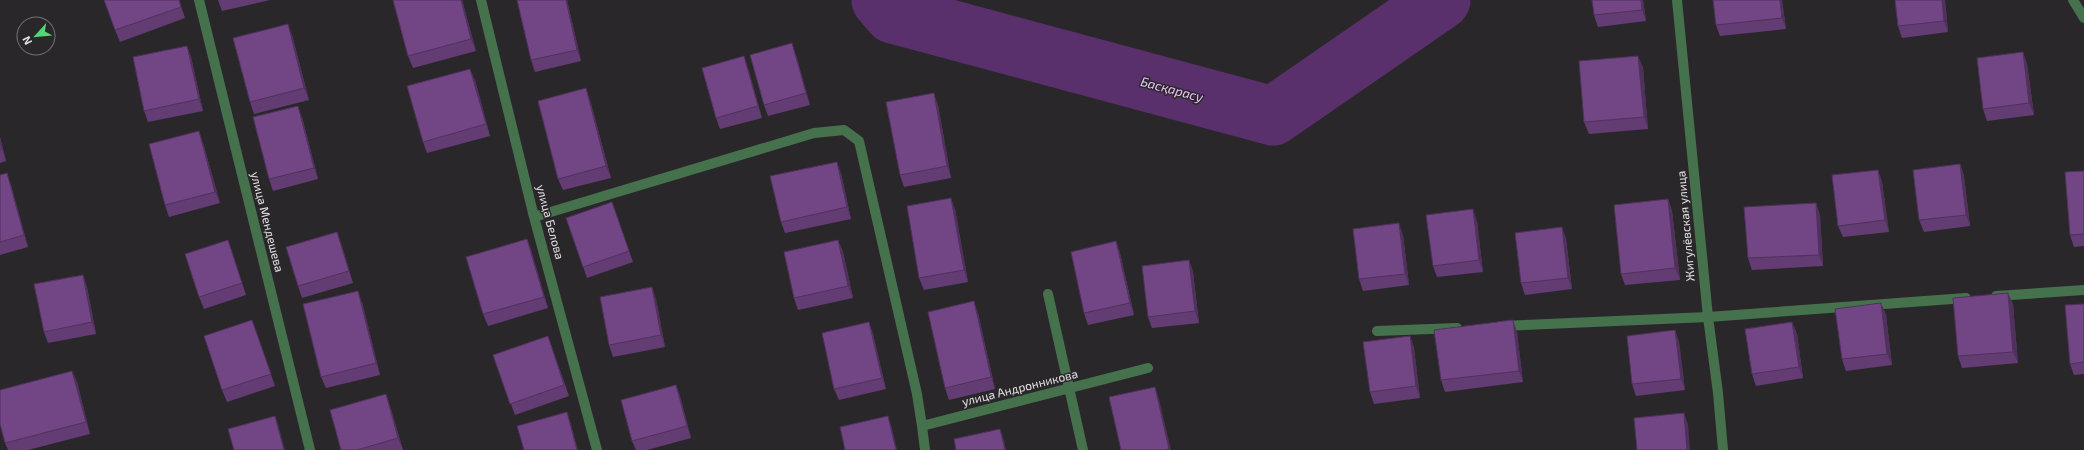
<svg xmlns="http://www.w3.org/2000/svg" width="2084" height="450" font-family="'Exo 2',sans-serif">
  <rect width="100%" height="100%" fill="#2a272b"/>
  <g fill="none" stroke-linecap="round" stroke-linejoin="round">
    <path stroke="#5a306c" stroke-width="59" d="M881,0L893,14L1273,116L1441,0"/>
    <path stroke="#46714d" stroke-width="10" d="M199,0L310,450
      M481,0L534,217L597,450
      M1677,0L1708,317L1718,393L1723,450
      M2073,0L2084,18
      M534,217L814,133L844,130L859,141L917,394L922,426
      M1048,294L1083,450
      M1996,296L2084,290
      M1501,326L1708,317L1966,298
      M1377,331L1457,328
      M925,450L922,426L1148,368"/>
  </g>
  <path fill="#623c72" d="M179,0L185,18L120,42L115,30Z
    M218,0H270L222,11Z
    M393,0H462L476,51L413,68L408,56Z
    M567,0L581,61L535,72L531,60Z
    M1643,0L1646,21L1598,27L1594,15Z
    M1782,0L1786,29L1720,36L1716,25Z
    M1945,0L1948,32L1902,38L1898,26Z
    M292,35L309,100L254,114L250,102Z
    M187,46L191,57L203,111L148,122L144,111Z
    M2023,52L2027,64L2034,115L1987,121L1983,109Z
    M796,55L810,105L768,116L764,105Z
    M1638,56L1643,68L1648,129L1589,134L1584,122Z
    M748,68L762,118L720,129L716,118Z
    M475,80L490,136L427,153L423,142Z
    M590,100L611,178L563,190L558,179Z
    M938,105L951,178L904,187L900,175Z
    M302,117L318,179L273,191L269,179Z
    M0,137L6,161L0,163Z
    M203,143L220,203L169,217L165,205Z
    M1960,164L1964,176L1970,226L1924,232L1919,220Z
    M1878,170L1882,182L1889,232L1843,237L1838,226Z
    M2084,171V246L2074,247L2070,235Z
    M841,173L851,219L785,233L781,222Z
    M0,175L11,185L28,247L0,255Z
    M1668,199L1672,211L1680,280L1625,285L1621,274Z
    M612,202L633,262L587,278L566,218Z
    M1816,203L1820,215L1823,266L1752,270L1748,258Z
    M955,209L968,282L924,290L919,278Z
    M1477,221L1483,272L1437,277L1433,266Z
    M1562,227L1566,239L1572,289L1525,295L1521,283Z
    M1403,235L1409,285L1363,291L1359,279Z
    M527,239L531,250L548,308L488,326L483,314Z
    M228,240L246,295L204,309L199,297Z
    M838,240L843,252L853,298L798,310L794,298Z
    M1116,241L1120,253L1134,315L1088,325L1084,313Z
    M341,243L353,283L302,298L298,286Z
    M1189,260L1193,272L1199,323L1152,328L1148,317Z
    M83,275L87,287L96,334L48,343L44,332Z
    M2008,293L2013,305L2018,363L1962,368L1958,356Z
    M656,299L665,347L613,357L609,345Z
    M362,302L380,375L326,388L321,377Z
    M1881,303L1886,315L1892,365L1846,371L1842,359Z
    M2084,304V374L2074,375L2070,364Z
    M978,313L995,389L949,400L945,388Z
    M252,320L275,386L227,402L222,390Z
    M869,322L873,334L886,389L839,400L834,389Z
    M1792,322L1797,334L1803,378L1756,386L1752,374Z
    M1675,330L1679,342L1685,390L1636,396L1632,384Z
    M1517,332L1523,382L1445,392L1441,380Z
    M548,336L569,396L515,415L493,355Z
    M1410,336L1414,348L1420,398L1374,404L1370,392Z
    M72,371L77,382L90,434L28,450H8L5,443Z
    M676,385L680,396L691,438L647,450H636L632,441Z
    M386,394L390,406L403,450H341Z"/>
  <path fill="#50315c" d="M461,0H462L476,51L471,39Z
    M566,0H567L581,61L577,50Z
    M1641,0H1643L1646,21L1642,10Z
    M1780,0H1782L1786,29L1782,18Z
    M1942,0H1945L1948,32L1944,21Z
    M288,24L292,35L309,100L304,88Z
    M792,43L796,55L810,105L806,93Z
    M187,46L191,57L203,111L199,99Z
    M2023,52L2027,64L2034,115L2029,103Z
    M744,56L748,68L762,118L758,106Z
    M1638,56L1643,68L1648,129L1644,117Z
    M470,69L475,80L490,136L486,124Z
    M586,88L590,100L611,178L606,166Z
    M934,93L938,105L951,178L947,166Z
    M298,106L302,117L318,179L314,168Z
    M199,131L203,143L220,203L215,192Z
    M0,137L6,161L0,142Z
    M837,162L841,173L851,219L847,207Z
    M1960,164L1964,176L1970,226L1966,215Z
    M1878,170L1882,182L1889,232L1885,220Z
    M7,173L11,185L28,247L24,235Z
    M951,198L955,209L968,282L964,270Z
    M1668,199L1672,211L1680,280L1675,268Z
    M1816,203L1820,215L1823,266L1819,255Z
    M1473,209L1477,221L1483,272L1479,260Z
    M1399,223L1403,235L1409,285L1405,274Z
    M1562,227L1566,239L1572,289L1568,278Z
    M337,232L341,243L353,283L349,271Z
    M527,239L531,250L548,308L544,297Z
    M838,240L843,252L853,298L848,286Z
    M1116,241L1120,253L1134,315L1130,303Z
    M1189,260L1193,272L1199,323L1195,311Z
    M83,275L87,287L96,334L92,322Z
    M652,287L656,299L665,347L661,335Z
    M358,291L362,302L380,375L376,363Z
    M2008,293L2013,305L2018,363L2013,352Z
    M974,301L978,313L995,389L991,377Z
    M1881,303L1886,315L1892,365L1887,354Z
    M1513,320L1517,332L1523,382L1519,371Z
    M869,322L873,334L886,389L882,378Z
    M1792,322L1797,334L1803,378L1799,367Z
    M1675,330L1679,342L1685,390L1681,379Z
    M1410,336L1414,348L1420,398L1416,386Z
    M72,371L77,382L90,434L86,422Z
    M676,385L680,396L691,438L687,426Z
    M1155,387L1159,399L1171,450H1169V449Z
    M386,394L390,406L403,450L398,438Z
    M567,412L571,424L578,450H577Z
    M1684,413L1688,424L1690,450H1687Z
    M275,416L279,428L285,450H284Z
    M888,416L892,428L897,450H896Z
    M1000,429L1004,440L1006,450H1005Z"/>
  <path fill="#724684" stroke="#50315c" d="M104,0H179L181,7L115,30Z
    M393,0H461L471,39L408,56Z
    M517,0H566L577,50L531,60Z
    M1592,0H1641L1642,10L1594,15Z
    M1713,0H1780L1782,18L1716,25Z
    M1895,0H1942L1944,21L1898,26Z
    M288,24L304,88L250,102L233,38Z
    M792,43L806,93L764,105L750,55Z
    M187,46L199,99L144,111L133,57Z
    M2023,52L2029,103L1983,109L1977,58Z
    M744,56L758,106L716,118L702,68Z
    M1638,56L1644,117L1584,122L1579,61Z
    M470,69L486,124L423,142L407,86Z
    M586,88L606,166L558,179L538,101Z
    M934,93L947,166L900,175L886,102Z
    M298,106L314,168L269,179L253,117Z
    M199,131L215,192L165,205L149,144Z
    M0,142L2,149L0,150Z
    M837,162L847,207L781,222L770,176Z
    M1960,164L1966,215L1919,220L1913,170Z
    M1878,170L1885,220L1838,226L1832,175Z
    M2084,171V234L2070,235L2065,172Z
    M7,173L24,235L0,242V175Z
    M951,198L964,270L919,278L907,206Z
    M1668,199L1675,268L1621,274L1614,205Z
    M612,202L629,251L583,267L566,218Z
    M1816,203L1819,255L1748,258L1744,207Z
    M1473,209L1479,260L1433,266L1426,215Z
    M1399,223L1405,274L1359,279L1353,229Z
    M1562,227L1568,278L1521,283L1515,233Z
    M337,232L349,271L298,286L286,247Z
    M527,239L544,297L483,314L466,257Z
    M228,240L242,283L199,297L185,254Z
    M838,240L848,286L794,298L784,252Z
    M1116,241L1130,303L1084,313L1071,252Z
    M1189,260L1195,311L1148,317L1142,266Z
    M83,275L92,322L44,332L34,284Z
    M652,287L661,335L609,345L600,297Z
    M358,291L376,363L321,377L303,304Z
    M2008,293L2013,352L1958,356L1953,298Z
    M974,301L991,377L945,388L928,312Z
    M1881,303L1887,354L1842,359L1835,309Z
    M2084,304V362L2070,364L2065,305Z
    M252,320L271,374L222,390L204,336Z
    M1513,320L1519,371L1441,380L1434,330Z
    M869,322L882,378L834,389L822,333Z
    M1792,322L1799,367L1752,374L1745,329Z
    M1675,330L1681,379L1632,384L1627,336Z
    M548,336L564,385L510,404L493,355Z
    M1410,336L1416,386L1370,392L1363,342Z
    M72,371L86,422L5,443L0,424V390Z
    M676,385L687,426L632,441L621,400Z
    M1155,387L1169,449L1164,450H1121L1109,397Z
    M386,394L398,438L357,450H341L330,410Z
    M567,412L577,450H524L517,426Z
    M1684,413L1687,450H1637L1634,418Z
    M275,416L284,450H234L228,429Z
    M888,416L896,450H845L840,427Z
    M1000,429L1005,450H956L954,439Z"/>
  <g text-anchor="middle" stroke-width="3" stroke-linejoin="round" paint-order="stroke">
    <g font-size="12" fill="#e4e2e5" stroke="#2a272b">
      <text transform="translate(267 222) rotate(76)" y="4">улица Мендешева</text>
      <text transform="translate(550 222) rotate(75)" y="4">улица Белова</text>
      <text transform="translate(1686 226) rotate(-95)" y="4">Жигулёвская улица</text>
      <text transform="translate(1020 388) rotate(-14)" y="4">улица Андронникова</text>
    </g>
    <g font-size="13" font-style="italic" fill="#eac6fb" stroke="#2a272b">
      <text transform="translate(1172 89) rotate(15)" y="5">Басқарасу</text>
    </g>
  </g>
  <g transform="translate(36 36) rotate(243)"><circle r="19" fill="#2a272b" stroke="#747275"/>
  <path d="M0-3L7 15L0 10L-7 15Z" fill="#53d673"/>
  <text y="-6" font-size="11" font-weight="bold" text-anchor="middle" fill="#e4e2e5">N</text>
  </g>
</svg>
